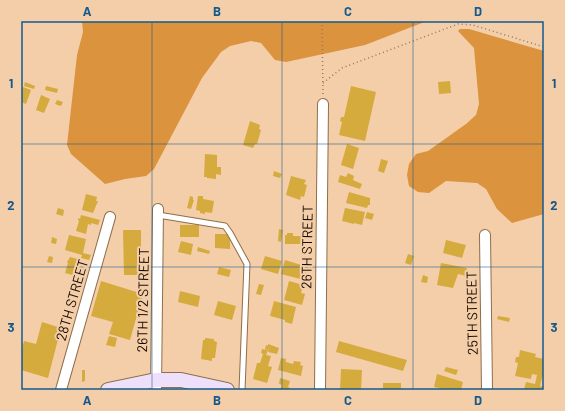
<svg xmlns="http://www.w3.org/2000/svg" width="565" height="411" font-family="Barlow,sans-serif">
  <rect width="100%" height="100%" fill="#f3cea9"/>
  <path fill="#db933d" d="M82,21H427L365,45L286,62L275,60L261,43L251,41L230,46L221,52L202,78L154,169L146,176L125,179L105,184L71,154L67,145L77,55L83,32Z
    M460,29H469L544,51V214L512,223L497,209L486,189L477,183L446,181L429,193L418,192L409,186L407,175L409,164L416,154L428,151L466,124L476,115L479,104L474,48L458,31Z"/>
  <path fill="#d5ab3e" d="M450,81L451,93L439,94L438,82Z
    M25,82L35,86L34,89L24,86Z
    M46,86L58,89L57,93L45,90Z
    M351,86L376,92L365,141L339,135L342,122L340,121L341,117H344Z
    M23,87L31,90L26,104L21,102V92Z
    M41,95L50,99L44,113L36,110Z
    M57,100L63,102L61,106L55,104Z
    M250,121L260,125L259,129L261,130L257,144H255L253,148L243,145Z
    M347,144L359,148L353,169L341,165Z
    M205,154L217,155V167H221V175L216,174V179L207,178V177H204Z
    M381,159L388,161L384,173L378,171Z
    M274,171L282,174L280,178L273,176Z
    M348,173L354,176L353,180L362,184L360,189L338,182L340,175L346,177Z
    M291,176L306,180L304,184L307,185L304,197L301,196L300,200L286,195Z
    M349,192L370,198V205H368L367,208L346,203Z
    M86,194L97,197L96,201H98L93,213L82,210Z
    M190,196L193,197V200H194L191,209L187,208Z
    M198,196H203V199L214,201L212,213L205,212V214L200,213V211L196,210Z
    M58,208L64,210L63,216L56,214Z
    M345,208L365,212L362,225L354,223V224L342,221Z
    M367,212L374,214L372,220L365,218Z
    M81,215L100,220L98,225L91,223V225L88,224L86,234L76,231L79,221L78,220V218L80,219Z
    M180,225H199V237H180Z
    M279,229L283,230L281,242L278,241Z
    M123,230H141V275H124Z
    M287,233H293V236H305V244H285V235H287Z
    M215,234H230V249L215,248Z
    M69,235L86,239L83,253L91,255L89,260L81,258L82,255L65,250Z
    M52,237L57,239L56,244L51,243Z
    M446,240L466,245L462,258L443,253Z
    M181,241L193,244L191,255L178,252Z
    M198,247L210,251L209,254L197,251Z
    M408,254L414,256L411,265L405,263Z
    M49,256L53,257L52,263L47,262Z
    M265,256L282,261L278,274L261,269Z
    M70,257L81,260L76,276L65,273L68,263L67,262Z
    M285,260L308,267L304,280L281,274Z
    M441,263L467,268L466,276L458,274L453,288L437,285Z
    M219,267L231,270L229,277L217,274Z
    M423,275L428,277L427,283L421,282Z
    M101,281L143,294L130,340L109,334L113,322L91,316Z
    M289,281L303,285L301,293L305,294L302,305L284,300Z
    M259,284L264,285L261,295L256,294Z
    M180,291L200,296L198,307L178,302Z
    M218,301L236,306L232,320L214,315Z
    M274,301L296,307L292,324L285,322V320L270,316Z
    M498,316L510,318L509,322L497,319Z
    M42,322L61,328L48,378L21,370V352L24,341L36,344Z
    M109,336L117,338L115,347L106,345Z
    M205,338L214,339V341L217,342L215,358H212V361L201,359L203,340H205Z
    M339,341L407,360L403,371L336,352Z
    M268,344L279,348L277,354L268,352L269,347L268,350L265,349L266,345L268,346Z
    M262,349L268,350L266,355L271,356L268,366L272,367L267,383L253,379L257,363H260L263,354L261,353Z
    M520,350L536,354L535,357L544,359V370L540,386L544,387V390H524L526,382L535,384L537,375L532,374L531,379L515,376L518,363L515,362L516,357H519Z
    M281,358L286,359V362L293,364L294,361L301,362L300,365L303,366L301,376L278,370Z
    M446,367L458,370L456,375L444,371Z
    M341,369L362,370L361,390H340Z
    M82,370H85V381L82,382Z
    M437,374L463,382L461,390H448L434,387Z
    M280,378L290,381L288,387L290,388V390H280L282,385L279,384Z
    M383,383H401V390H383Z"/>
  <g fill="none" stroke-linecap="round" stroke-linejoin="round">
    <g stroke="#8f6e4b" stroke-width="7">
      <path id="lane" d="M158,215L225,226L230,233L247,264L242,390"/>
    </g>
    <g stroke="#8f6e4b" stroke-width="12">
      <path id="street" d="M485,235L487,390
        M61,390L110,217
        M156,390L158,209
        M320,390L323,104"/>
    </g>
    <g stroke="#8f6e4b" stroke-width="16">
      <path id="secondary" d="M108,390L156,380H181L227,390"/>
    </g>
    <path stroke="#937960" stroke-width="1.5" stroke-dasharray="1 3" stroke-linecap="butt" d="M322,21L323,95
      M323,83L342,68L458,24L473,25L544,47"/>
    <use href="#lane" stroke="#fff" stroke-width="5"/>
    <use href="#street" stroke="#fff" stroke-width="10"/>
    <use href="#secondary" stroke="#eee0fb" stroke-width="14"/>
  </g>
  <path fill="none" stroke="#15598e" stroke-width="1" stroke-opacity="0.55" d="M152,21V390M282,21V390M413,21V390M21,144H544M21,267H544"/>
  <g text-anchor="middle" stroke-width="4" stroke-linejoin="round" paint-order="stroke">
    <g font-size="14" fill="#180c01" stroke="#f3cea9">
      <text transform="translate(307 247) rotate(-89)" y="5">26TH STREET</text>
      <text transform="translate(72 300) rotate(-74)" y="5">28TH STREET</text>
      <text transform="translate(143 300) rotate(-89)" y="5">26TH 1/2 STREET</text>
      <text transform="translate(472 313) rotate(-91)" y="5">25TH STREET</text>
    </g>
  </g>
  <rect width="565" height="411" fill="none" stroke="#f3cea9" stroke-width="44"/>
  <rect x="22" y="22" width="521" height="367" fill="none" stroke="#15598e" stroke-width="1.5"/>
  <g font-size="13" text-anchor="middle" font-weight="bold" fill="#15598e">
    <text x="87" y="16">A</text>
    <text x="217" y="16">B</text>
    <text x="348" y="16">C</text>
    <text x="478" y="16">D</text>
    <text x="11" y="88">1</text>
    <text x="554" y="88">1</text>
    <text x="11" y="210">2</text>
    <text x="554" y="210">2</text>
    <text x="11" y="332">3</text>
    <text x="554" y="332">3</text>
    <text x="87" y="405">A</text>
    <text x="217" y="405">B</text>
    <text x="348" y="405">C</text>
    <text x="478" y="405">D</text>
  </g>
</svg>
